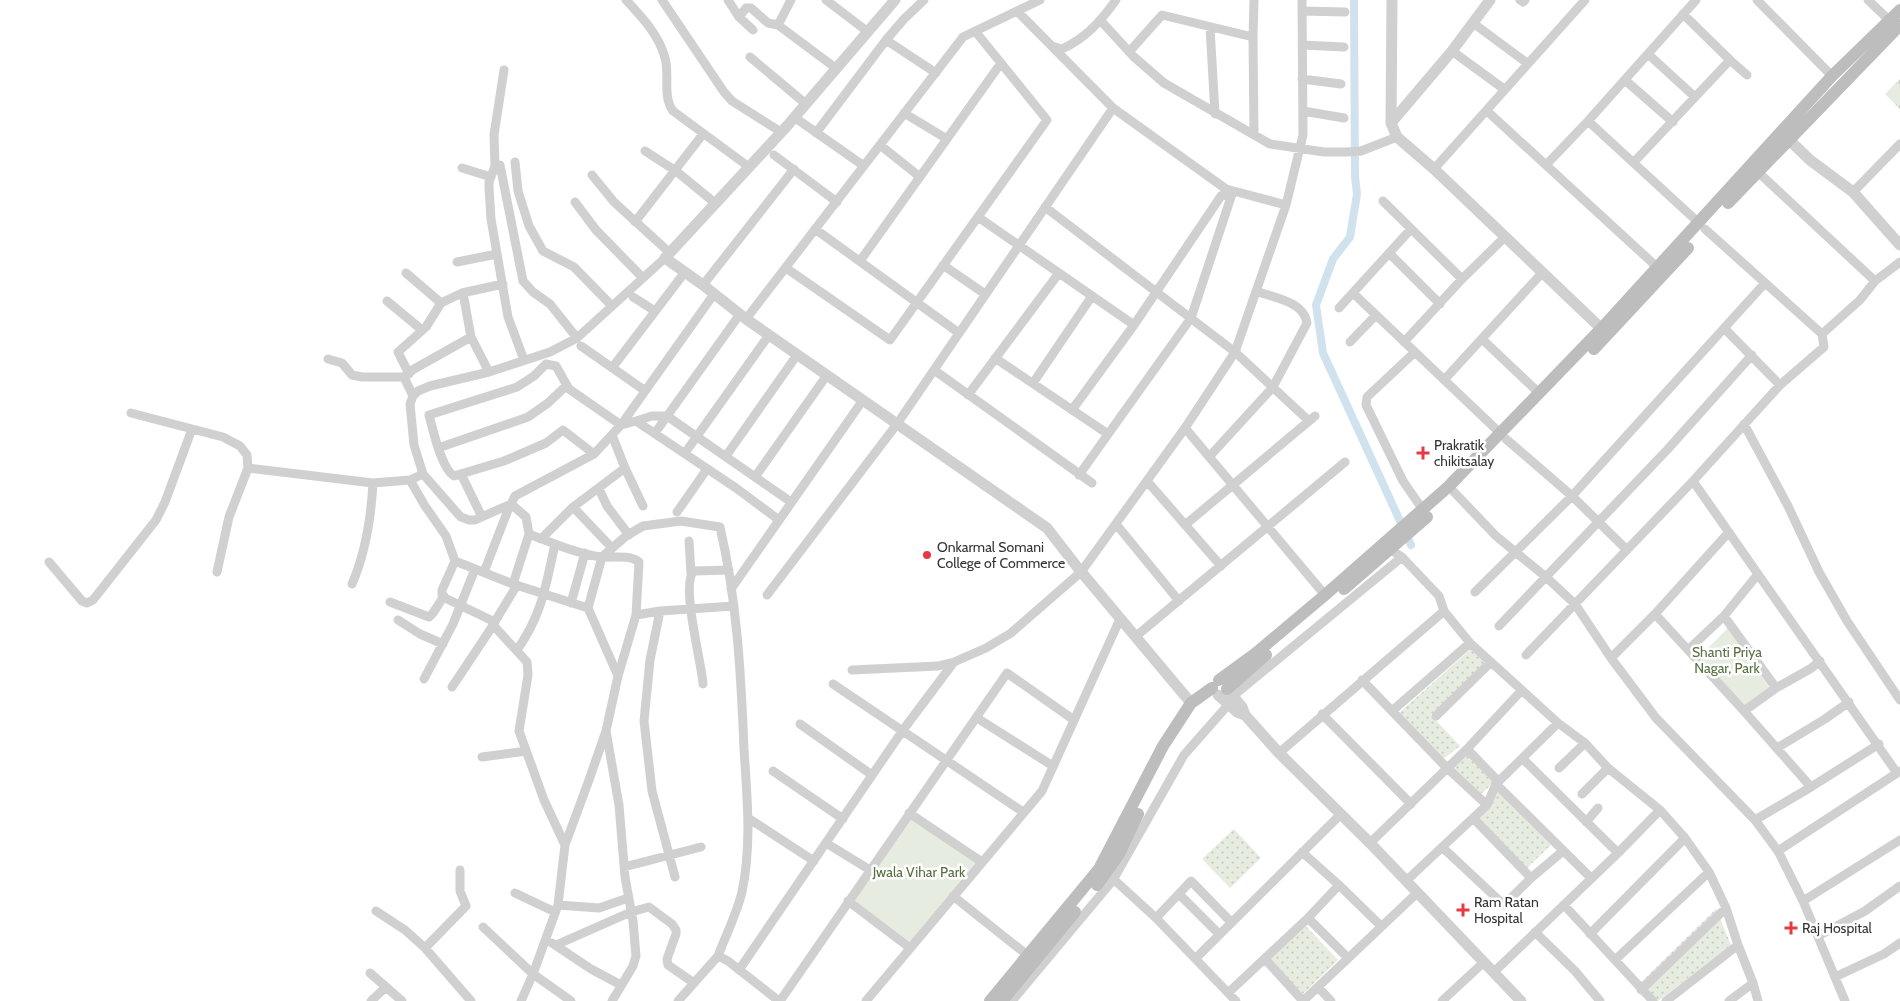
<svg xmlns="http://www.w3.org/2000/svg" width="1900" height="1001" font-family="Cabin,sans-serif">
  <defs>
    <pattern id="grass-tufts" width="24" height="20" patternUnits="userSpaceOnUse" patternTransform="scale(1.25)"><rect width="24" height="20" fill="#e6ecdf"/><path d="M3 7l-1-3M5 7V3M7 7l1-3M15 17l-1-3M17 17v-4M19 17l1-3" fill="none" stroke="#c6cbc0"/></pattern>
    <pattern id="garden-dots" width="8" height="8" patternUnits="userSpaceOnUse" patternTransform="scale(1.25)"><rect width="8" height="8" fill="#e6ecdf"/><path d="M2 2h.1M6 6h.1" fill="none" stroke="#c6cbc0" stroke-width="1.8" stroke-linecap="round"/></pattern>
  </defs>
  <rect width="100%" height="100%" fill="#fff"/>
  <path fill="url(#grass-tufts)" d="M1900,79V109L1885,94Z"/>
  <path fill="#e6ecdf" d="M1728,628L1774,694L1746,715L1699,657Z
    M909,813L982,862L910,948L848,901Z"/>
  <path fill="url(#garden-dots)" d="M1472,648L1485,662L1431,715L1460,746L1443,759L1399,713Z
    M1465,751L1494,782L1480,795L1448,764Z
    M1499,791L1551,845L1523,872L1470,818Z
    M1234,829L1261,858L1230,888L1202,859Z
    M1716,909L1731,945L1658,1001H1651L1637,986Z
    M1302,922L1338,960L1303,994L1266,956Z"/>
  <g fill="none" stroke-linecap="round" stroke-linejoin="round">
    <path stroke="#cfe2ee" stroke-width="8" d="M1354,0L1355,177L1357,194L1350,237L1333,259L1316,305L1323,353L1411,545"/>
    <path stroke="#d0d0d0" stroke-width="9" d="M626,0C642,17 659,35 665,58C670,74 662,96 673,111L749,167
      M662,0L724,92L732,101L781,132
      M728,0L739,17L753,30
      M826,0L868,32
      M1520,0L1523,2L1525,0
      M1757,0L1832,76
      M1868,0L1889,20
      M1017,11L1113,108
      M1302,11L1345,12
      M739,17L746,8H751L768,23L778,25L837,69
      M1101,21L1134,57L1164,83L1270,144L1324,152H1346L1361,151L1397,137
      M1473,23L1527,63
      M778,25L791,0
      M1210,27L1215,114
      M1253,37L1254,0
      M886,40L904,19L924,0
      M1302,45L1344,47
      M1052,46L1062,49C1086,38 1101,21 1116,0
      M1452,51L1504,89
      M1129,52L1162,15L1253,37L1254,135
      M1648,54L1695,97
      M750,57L806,104
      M1730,60L1747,75
      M504,70L494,135L495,166L489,182V188L491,219L508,317L524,360
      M1302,79L1341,84
      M1625,80L1673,122
      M1303,111L1344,118
      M1487,111L1657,267
      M904,113L947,139
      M794,117L864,166
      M1588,121L1699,223
      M816,133L886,40L936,73
      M880,145L920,177
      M645,151L676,171L715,203
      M774,155L837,202
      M515,162L518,191L529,226L543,251L574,267L612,306
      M1634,162L1730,60L1683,14
      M1546,165L1588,121L1696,0
      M495,166L500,165L523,281L533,292L550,304L577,338
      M462,168L491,177
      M1434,169L1585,0
      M1758,172L1875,281
      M592,175L614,202L670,253
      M1853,192L1900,144
      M1383,201L1462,279L1505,237
      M575,202L596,230L643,278
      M1286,205L1303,135L1302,0
      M978,217L1059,273
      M635,222L703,134
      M815,229L959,333
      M1705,229L1822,334
      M1389,253L1440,304
      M860,261L1001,63
      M457,262L497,254
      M943,265L985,294
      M786,268L890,340L1047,120L975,31
      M406,273L441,303
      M703,285L794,169
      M463,293L471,337L489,372
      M1353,293L1500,433
      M633,297L655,311
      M387,301L422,330
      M1339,308L1411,229
      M746,319L963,37L1040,0
      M1724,328L1780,385
      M1482,339L1539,393
      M1350,342L1376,315
      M1404,342L1462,279
      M581,346L644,390
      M1415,352L1367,397L1366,405L1403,481L1423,510
      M995,358L1108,434
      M328,359L342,363L352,375L362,377H404L413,396
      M612,368L685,272
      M934,370L1092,483
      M409,374L398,352L426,327L441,303L462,293L503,284
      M404,377L414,369L471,337
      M1444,380L1542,273
      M1033,383L1092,296
      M968,395L1059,273L1134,325L1221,196L1233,191
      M1072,410L1134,325
      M131,413L223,437L240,446L247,455L248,468L229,517L217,572
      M636,421L652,416H667L791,502
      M1744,424L1788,506L1819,572L1847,621L1900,700
      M1185,428L1235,352L1309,421
      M655,433L740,314
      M612,435L625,468L643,506
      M1506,439L1572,496L1627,550
      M438,448L528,417L548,403L567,385
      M685,453L769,335
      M594,454L563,430L546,443L504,461L454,476C441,468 433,430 429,415L517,387L534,376L546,364L556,366L569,389L621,425L636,421L736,488L779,520
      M726,456L797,355
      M1209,457L1273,387L1307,323C1304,301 1274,298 1256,291
      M248,468L373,483L410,480L423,474
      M461,474L482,517
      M1079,475L1191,318L1233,191
      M755,477L827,375
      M410,480L425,506L446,536L455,561L513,584L588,608
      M1147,481L1221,566
      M1693,481L1897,773
      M599,489L607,506L629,535
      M1454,492L1496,536L1546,577L1575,604L1611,658
      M573,507L612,548
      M677,512L707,469
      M1116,524L1179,601
      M1185,525L1315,416
      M1729,532L1655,614L1744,711L1811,787L1879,744
      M529,534C552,543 576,553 601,557C613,558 629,554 639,562L636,615L618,676
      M541,539L573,507L625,468
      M689,541L691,574
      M1391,550L1402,557L1439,596L1444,611L1470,643L1558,723L1585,743L1608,768L1660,810L1685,838L1709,872L1726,908L1738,945L1753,983L1758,1001
      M455,561L442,590V595L445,598L495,622
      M49,562L82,601L87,603L93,600L156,520L165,502L192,429
      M484,572L508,510L515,496L594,454L621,425L714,294
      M352,584C366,552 371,518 373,483
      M513,584L529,534L526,517L511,504L475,520H469L461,517L458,514L423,474L414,445L410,404L413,396L418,391L430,386L489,372L550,352L577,338L665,258
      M731,589L863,400
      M1475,592L1572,496L1765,283
      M767,595L897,424L1113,108L1226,189L1286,205L1235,352L1045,207
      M390,602L429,617L433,613L444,596
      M571,603L585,553
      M660,611L650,660L644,721L652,791L675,877
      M1655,614L1611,658L1656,718L1755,820L1811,787
      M636,615L660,611L734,606
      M1724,616L1776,688
      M398,620L420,634L443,644
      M493,625L527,662L528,675L519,731L544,800L565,845
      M1499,626L1667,450L1752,355
      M1135,637L1345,462
      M517,650C542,615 546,585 555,544
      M1688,650L1724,616L1758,574
      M1526,655L1693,481L1780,385L1824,347L1822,334L1860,300L1875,281L1900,262
      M852,670L938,666L954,662L986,648L1011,633L1081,572L1185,428L1325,595
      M424,679L453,624L475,569
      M1362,680L1446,767L1487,805
      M703,684C702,664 680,583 694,571L729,570
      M833,684L1023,812
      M452,687L488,633L517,585
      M1233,696L1402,557
      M1392,711L1470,643
      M1744,711L1776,688L1810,669L1820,661
      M1322,714L1411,804
      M1436,716L1491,662
      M977,718L1053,766
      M800,724L872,775
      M606,731L619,805L625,877L633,921L636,956L633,966L612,1001
      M1777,748L1825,719L1849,702
      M1467,749L1499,782
      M1279,753L1444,611
      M482,757L526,751
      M1523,759L1618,853
      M1559,768L1585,743
      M773,771L843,819
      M1496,784L1591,878
      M1582,794L1608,768
      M909,813L982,862
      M748,818L814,861
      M1474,819L1531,878
      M1755,820L1778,851L1900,771
      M1586,822L1598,808
      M826,843L870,870
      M1370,843L1467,749L1522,690
      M1442,847L1504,905L1531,878L1563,851
      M1778,851L1803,901L1845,1001
      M1302,852L1339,885L1381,926
      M624,867L701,847
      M460,870V891L466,906L425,948L471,1001
      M1109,875L1156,918L1236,1001
      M1406,881L1487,805L1496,784L1558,723
      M515,893L555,912
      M1179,894L1219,934
      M953,896L1031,958
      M848,901L910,948
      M1803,901L1900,840
      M558,905L599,908L628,898
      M1564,905L1653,1001
      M376,911L405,930L425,948
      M1156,918L1191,881L1231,922
      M1308,918L1348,958
      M483,927L533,974L571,1001
      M1535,932L1575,971L1600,1001
      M1590,934L1685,838
      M1818,936L1865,911L1900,886
      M552,943L591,969L621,985
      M556,945L631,912L649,907L672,924L676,930V934L667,959L668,965L694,983
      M1196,958L1340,815
      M1265,959L1303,1001L1417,893
      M1615,960L1709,872
      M739,970L903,730L954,662
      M1494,972L1618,853L1660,810
      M370,973L402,1001
      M1835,977L1884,954L1900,943
      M1318,987L1331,1001
      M1641,990L1726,908
      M1228,993L1308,918L1339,885
      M371,1001L386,987
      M521,1001L533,974L558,905L565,845L589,780L606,731L618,676L588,608L602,557L626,536L643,526L681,521L720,527C737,600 741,674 744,749C747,797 752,844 742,892C737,913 726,935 718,956L728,961L779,1001
      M678,1001L718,956
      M780,1001L1007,673L1074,720
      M866,1001L1042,791L1120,619
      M1012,1001L1113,880L1184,755L1228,705
      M1442,1001L1483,963
      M1666,1001L1738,945
      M1729,1001L1753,983"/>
    <path stroke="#d0d0d0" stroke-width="11" d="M895,0L787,126L665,258L703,285L746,319L1047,528L1078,568L1191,703
      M1392,0L1391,123L1397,137L1434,169L1606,333
      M1391,123L1452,51L1490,0
      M1784,135L1810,160L1853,192L1900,245
      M1227,689L1242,707L1245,715L1279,753L1370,843L1521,1001
      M1218,695L1237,712L1245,715"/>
    <path stroke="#bdbdbd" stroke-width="12" d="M1728,203L1900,25
      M1594,349L1688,248
      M1344,589L1427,517
      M1219,680L1256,653L1325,595L1448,487L1601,329L1832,76L1900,10
      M1227,689L1266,655
      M1097,885L1119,854L1138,814
      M990,1001L1099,869L1163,746L1191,703L1212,688
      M1002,1001L1075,912"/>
  </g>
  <g fill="#e63946" stroke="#fff" stroke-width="2">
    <path d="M1420.5 445.5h5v5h5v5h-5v5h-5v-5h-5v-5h5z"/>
    <circle cx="927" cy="555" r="5"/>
    <path d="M1460.5 902.5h5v5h5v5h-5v5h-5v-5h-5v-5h5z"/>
    <path d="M1788.5 920.5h5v5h5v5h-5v5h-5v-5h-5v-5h5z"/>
  </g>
  <g text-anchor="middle" stroke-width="5" stroke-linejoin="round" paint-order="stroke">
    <g font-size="14" fill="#333" stroke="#fff" text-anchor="start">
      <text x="1434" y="450">Prakratik<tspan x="1434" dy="16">chikitsalay</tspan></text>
      <text x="937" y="552">Onkarmal Somani<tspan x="937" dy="16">College of Commerce</tspan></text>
      <text x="1474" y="907">Ram Ratan<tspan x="1474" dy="16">Hospital</tspan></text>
      <text x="1802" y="933">Raj Hospital</text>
    </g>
    <g font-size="14" fill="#56703f" stroke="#fff">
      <text x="1727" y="657">Shanti Priya<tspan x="1727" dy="16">Nagar, Park</tspan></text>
      <text x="919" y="877">Jwala Vihar Park</text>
    </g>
  </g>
</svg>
